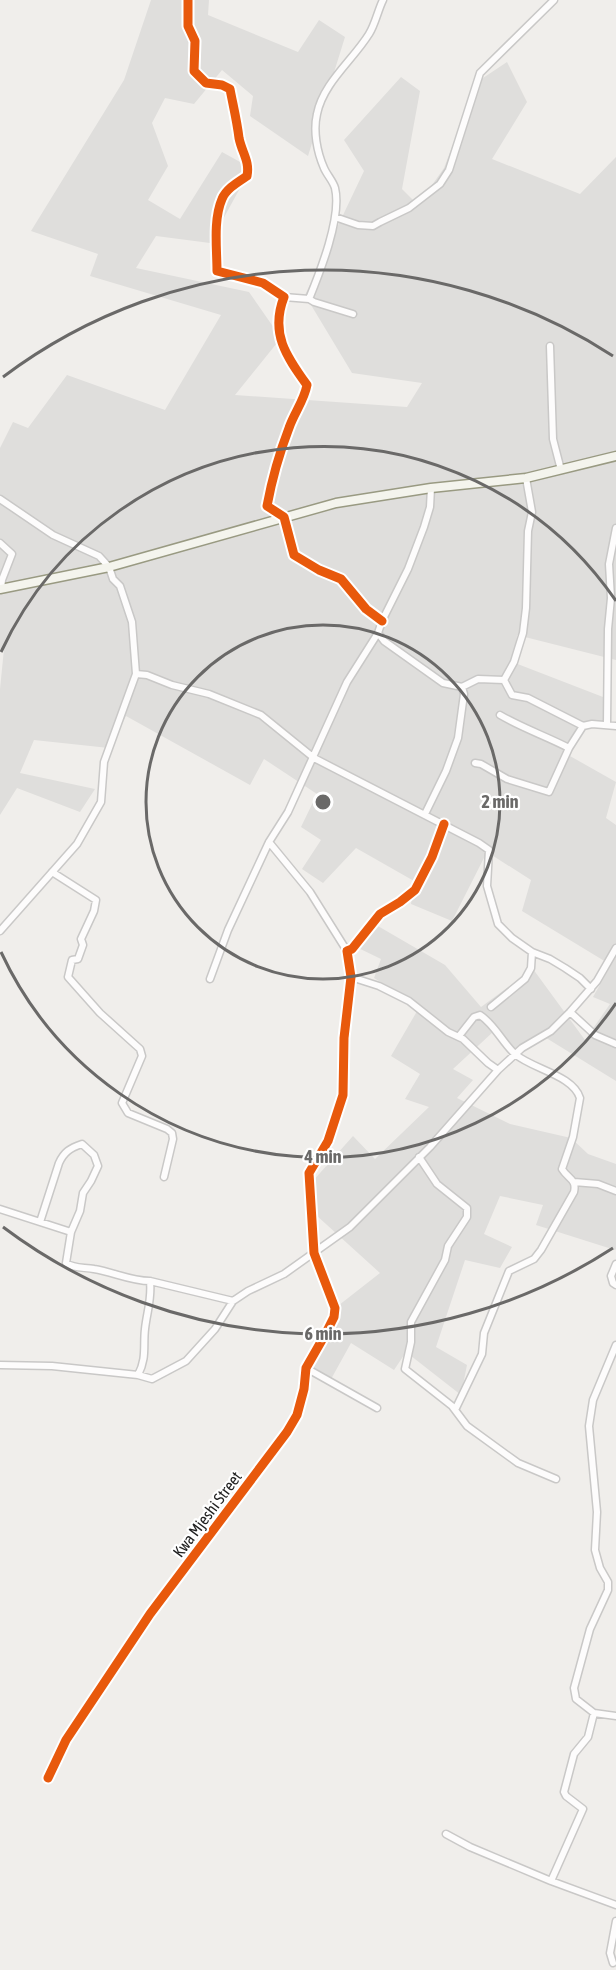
<svg xmlns="http://www.w3.org/2000/svg" width="616" height="1970" font-family="'Asap Condensed',sans-serif">
  <rect width="100%" height="100%" fill="#f0eeeb"/>
  <path fill="#dfdedc" d="M151,0H209L208,15L298,52L319,20L345,37L308,156L250,116L253,96L222,70L194,104L165,98L152,123L168,166L148,200L180,219L222,152L251,168L210,243L156,236L136,268L249,292L281,338L235,395L407,407L422,383L352,373L305,295L364,171L344,140L401,77L420,91L402,189L418,205L444,168L477,82L507,62L527,102L492,159L580,194L616,157V660L517,635L515,663L603,697L606,721L583,729L570,756L616,782L606,818L616,825V1081L543,1036L516,1053L493,1032L453,1069L473,1080L457,1098L510,1124L571,1138L588,1154L616,1164V1249L615,1250L536,1225L543,1205L500,1196L484,1234L512,1247L500,1268L465,1260L436,1347L467,1365L461,1395L406,1352L394,1370L351,1343L330,1381L302,1368L334,1309L380,1273L316,1215L312,1182L353,1136L375,1159L429,1107L405,1099L420,1074L391,1056L420,1006L374,978L381,959L350,944L371,922L445,965L481,1007L533,969L585,1040L610,1004L593,997L611,965L522,911L531,880L487,852L452,921L411,904L414,881L356,848L323,883L302,869L321,840L301,827L317,794L264,759L250,785L126,716L109,748L34,740L20,773L95,789L80,812L17,788L0,815V689L4,649H0V448L13,422L28,428L67,375L165,410L221,315L90,276L98,254L31,231L124,80Z"/>
  <g fill="none" stroke-linecap="round" stroke-linejoin="round">
    <g stroke="#c9c8c7" stroke-width="9">
      <path id="street" d="M188,0V26L195,41L194,71L206,83L222,85L230,89C233,105 237,121 239,138C242,153 250,161 247,176C238,182 226,189 222,199C213,220 217,249 217,271L263,283L284,297C270,333 286,356 307,385C304,401 294,413 289,428C279,454 272,479 267,506L284,517L294,555L319,570L341,579L366,609L382,621
        M335,217L358,225L373,226L380,222L409,208L440,184L449,170L480,73L554,0
        M284,297L309,299C320,272 342,217 335,188C333,181 327,175 324,168C317,152 313,131 317,114C323,83 353,60 369,34C375,25 378,10 383,0
        M309,299L314,302L353,314
        M550,346L553,439L561,470
        M0,499L53,535L99,556L109,567L113,579L120,586L132,622L136,674L104,762L101,802L77,844L0,931
        M0,543L12,554L2,580L1,589
        M378,633L384,641L443,683L462,687L464,694L458,738L446,771L425,814
        M136,674L147,675L172,685L209,694L261,715L314,758L479,843L489,850L487,886L498,924L512,938L532,952L550,959L565,968L580,978L591,989
        M504,680L512,695L528,698L583,726
        M462,687L478,679L504,680L514,662L518,649L523,633L526,608L528,531L532,512L526,478
        M500,715C522,728 546,736 569,748L583,726L592,724L616,726
        M607,724L608,629L611,598L609,564L616,528
        M475,763L481,764L507,779L549,792L569,748
        M269,842L310,892L347,951
        M52,872L96,900L94,911L81,939L83,945L78,959L72,960L68,977L100,1013L140,1049L142,1056L122,1103L128,1113L167,1129L172,1133L173,1139L164,1177
        M351,977L379,986L409,1001L448,1032L463,1039L488,1063L498,1070
        M210,979L228,930L269,842L288,812L347,682L378,633L382,621L408,569L424,527L430,507L431,488
        M491,1007L525,979L531,968L532,952
        M570,1012L595,1035L616,1044
        M419,1157L437,1184L467,1208V1217L448,1246L445,1260L411,1322V1342L405,1369L452,1406L467,1426L518,1463L556,1479
        M574,1182L598,1184L616,1191
        M0,1209L71,1232L66,1263C74,1269 85,1267 94,1269C113,1272 131,1281 150,1281C152,1299 147,1311 145,1329C143,1346 147,1358 138,1375
        M40,1222L59,1163C64,1152 70,1148 82,1144L94,1155L98,1166L91,1181L83,1193L80,1211L71,1232
        M616,1264L611,1276L613,1283L616,1285
        M150,1281L233,1301
        M616,1345L593,1400L589,1426L597,1512L595,1550L600,1568L608,1582V1590L590,1629L574,1688L576,1699L594,1713L588,1737L574,1754L564,1792L566,1796L583,1809L551,1881L616,1905
        M0,1365L52,1366L138,1375L152,1379L186,1361L215,1329L233,1301L248,1291L284,1274L350,1227L430,1147L498,1070L522,1048L551,1031L570,1012L597,981L616,948
        M306,1368L377,1408
        M455,1410L482,1354L484,1333L509,1271L534,1259L541,1250L574,1192C577,1179 568,1179 562,1169L573,1137L580,1098C573,1075 532,1069 515,1054C502,1042 495,1025 480,1015L474,1017L459,1036
        M594,1713L616,1716
        M48,1778L66,1740L150,1614L287,1432L297,1415L304,1389L306,1368L326,1333L334,1317L335,1308L314,1253L309,1173L328,1141L343,1095L344,1038L351,977L347,951L352,949L380,914L400,902L415,890L432,857L444,824
        M446,1834L470,1847L551,1881
        M613,1963L610,1953L616,1921"/>
    </g>
    <g stroke="#999a82" stroke-width="11">
      <path id="secondary" d="M0,589L109,567L336,503L431,488L526,478L616,456"/>
    </g>
    <use href="#street" stroke="#fdfcfc" stroke-width="6"/>
    <use href="#secondary" stroke="#f4f4ed" stroke-width="8"/>
    <g stroke="#fff" stroke-width="13">
      <path id="cycleway" d="M188,0V26L195,41L194,71L206,83L222,85L230,89C233,105 237,121 239,138C242,153 250,161 247,176C238,182 226,189 222,199C213,220 217,249 217,271L263,283L284,297C270,333 286,356 307,385C304,401 294,413 289,428C279,454 272,479 267,506L284,517L294,555L319,570L341,579L366,609L382,621
        M48,1778L66,1740L150,1614L287,1432L297,1415L304,1389L306,1368L326,1333L334,1317L335,1308L314,1253L309,1173L328,1141L343,1095L344,1038L351,977L347,951L352,949L380,914L400,902L415,890L432,857L444,824"/>
    </g>
    <use href="#cycleway" stroke="#e8590c" stroke-width="9"/>
  </g>
  <g fill="none" stroke="#6a6968" stroke-width="3">
    <circle cx="323" cy="802" r="177"/>
    <path d="M616 1003A355 355 0 0 1 1 952M1 652A355 355 0 0 1 616 601"/>
    <path d="M613 1248A532 532 0 0 1 3 1227M3 377A532 532 0 0 1 613 356"/>
  </g>
  <g text-anchor="middle" stroke-width="4.5" stroke-linejoin="round" paint-order="stroke">
    <g font-size="16" fill="#222" stroke="#fff">
      <text transform="translate(207 1514) rotate(-53)" y="6">Kwa Mjeshi Street</text>
    </g>
  </g>
  <circle cx="323" cy="802" r="9" fill="#6a6968" stroke="#fff" stroke-width="3"/>
  <g font-size="18" text-anchor="middle" font-weight="bold" fill="#6a6968" stroke="#fff" stroke-width="4.5" stroke-linejoin="round" paint-order="stroke">
    <text x="500" y="808">2 min</text>
    <text x="323" y="1163">4 min</text>
    <text x="323" y="1340">6 min</text>
  </g>
</svg>
